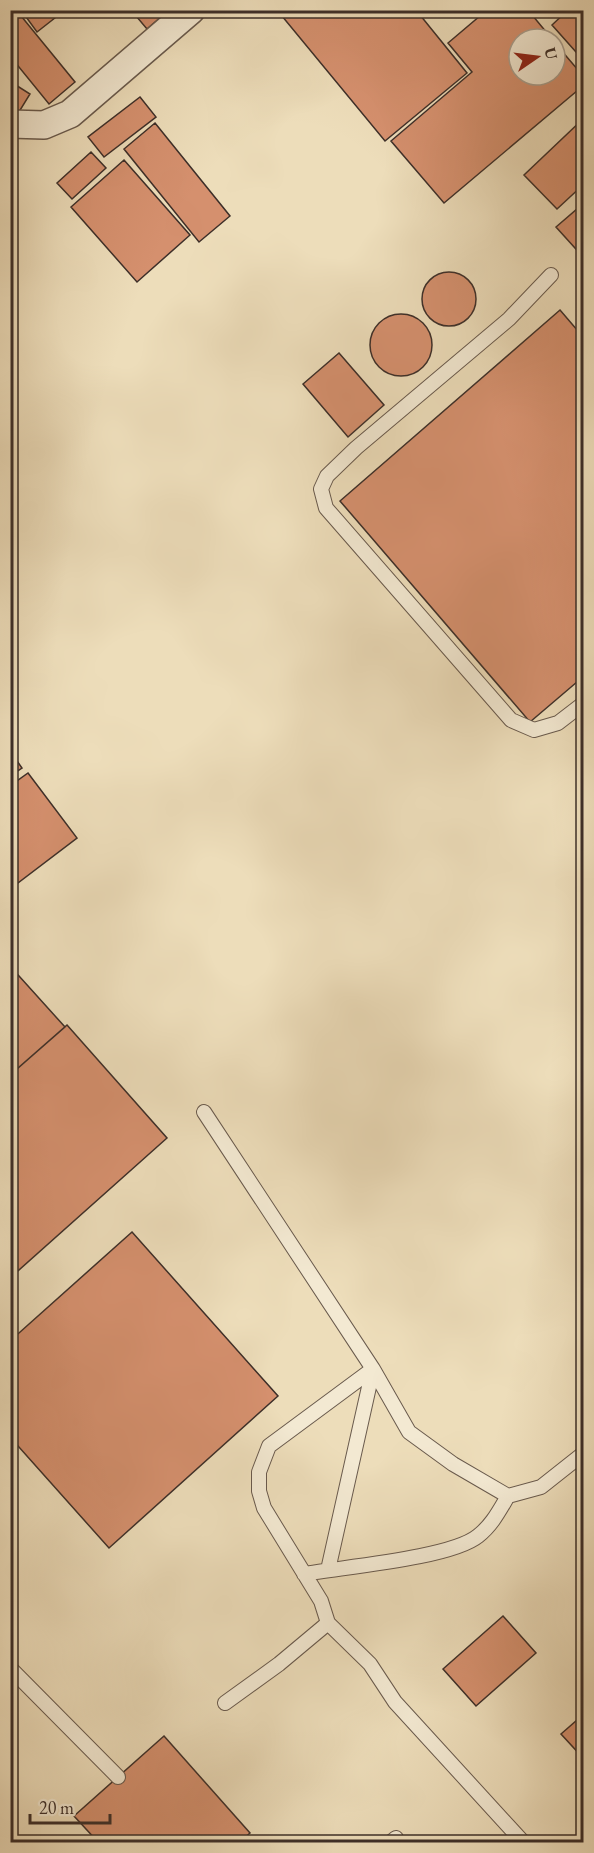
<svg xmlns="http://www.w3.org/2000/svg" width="594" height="1853" font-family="'EB Garamond',serif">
  <rect width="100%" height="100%" fill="#edddba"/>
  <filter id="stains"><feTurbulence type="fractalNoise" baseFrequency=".00333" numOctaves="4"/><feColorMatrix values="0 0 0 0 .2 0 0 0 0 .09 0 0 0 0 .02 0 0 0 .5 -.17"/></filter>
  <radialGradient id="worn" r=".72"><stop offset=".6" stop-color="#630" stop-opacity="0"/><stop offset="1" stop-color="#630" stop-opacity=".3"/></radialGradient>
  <path fill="#d5906e" stroke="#3d2f29" stroke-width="1.5" d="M21,10H65L37,32Z
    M131,10H169L147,29Z
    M277,10H416L467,73L385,141Z
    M487,10H528L552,39H519V75H555V43L584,77V85L444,203L391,141L472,72L448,43Z
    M568,10H584V61L552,25Z
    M17,11L75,82L49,104L10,56V16Z
    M11,82L30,94L14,120L10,118Z
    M140,97L156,117L104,157L88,137Z
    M584,118V184L557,209L524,175Z
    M155,123L230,216L199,242L124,149Z
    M91,152L106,168L72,199L57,183Z
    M124,160L190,235L137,282L71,207Z
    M584,203V258L556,227Z
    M422 299a27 27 0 1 1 54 0a27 27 0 1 1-54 0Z
    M560,310L584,338V676L530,722L340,501Z
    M370 345a31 31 0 1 1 62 0a31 31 0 1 1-62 0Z
    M339,353L384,405L348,437L303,384Z
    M10,751L22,768L10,776Z
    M28,773L77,838L10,889V786Z
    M10,966L65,1027L10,1075Z
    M67,1025L167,1138L10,1278V1075Z
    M132,1232L278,1396L109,1548L10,1437V1341Z
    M503,1616L536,1653L476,1706L443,1669Z
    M584,1714V1759L561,1734Z
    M164,1736L250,1833L240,1842H98L74,1816Z"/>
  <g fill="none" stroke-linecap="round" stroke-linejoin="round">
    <g stroke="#695a4d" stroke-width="16">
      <path id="lane" d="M551,275L509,319L356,448L327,476L321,489L326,508L511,720L534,730L558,723L584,703
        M204,1112L373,1369L409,1432L453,1464L508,1496
        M328,1570L373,1369
        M304,1574C343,1567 451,1558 478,1536C492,1525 499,1511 508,1496L541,1487L584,1453
        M328,1623L321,1601L264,1508L259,1491V1472L269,1446L373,1369
        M10,1668L118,1777
        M225,1703L279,1664L328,1623L370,1664L395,1702L523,1842
        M391,1842L396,1838"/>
    </g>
    <g stroke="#695a4d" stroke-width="30">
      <path id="street" d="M10,124L44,125L70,114L191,10"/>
    </g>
    <use href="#lane" stroke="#f3e9d2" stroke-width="14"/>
    <use href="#street" stroke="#f3e9d2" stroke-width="27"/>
  </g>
  <rect width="594" height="1853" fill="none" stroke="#edddba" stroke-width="36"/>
  <rect x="12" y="12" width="570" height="1829" fill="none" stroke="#3d2f29" stroke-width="3"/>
  <rect x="18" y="18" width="558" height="1817" fill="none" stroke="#3d2f29" stroke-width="1.5"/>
  <g transform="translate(537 57) rotate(76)"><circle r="28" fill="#f3e9d2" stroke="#aa9f8e" stroke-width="1.5"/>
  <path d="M0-4.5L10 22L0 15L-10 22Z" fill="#8f2418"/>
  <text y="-9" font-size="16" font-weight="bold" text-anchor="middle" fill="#3d2f29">U</text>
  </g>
  <path d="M30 1814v9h80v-9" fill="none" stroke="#3d2f29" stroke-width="3"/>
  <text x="39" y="1814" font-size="18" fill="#3d2f29" stroke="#f3e9d2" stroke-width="4.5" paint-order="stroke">20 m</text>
  <rect width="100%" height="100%" filter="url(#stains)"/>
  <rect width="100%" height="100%" fill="url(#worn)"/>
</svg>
